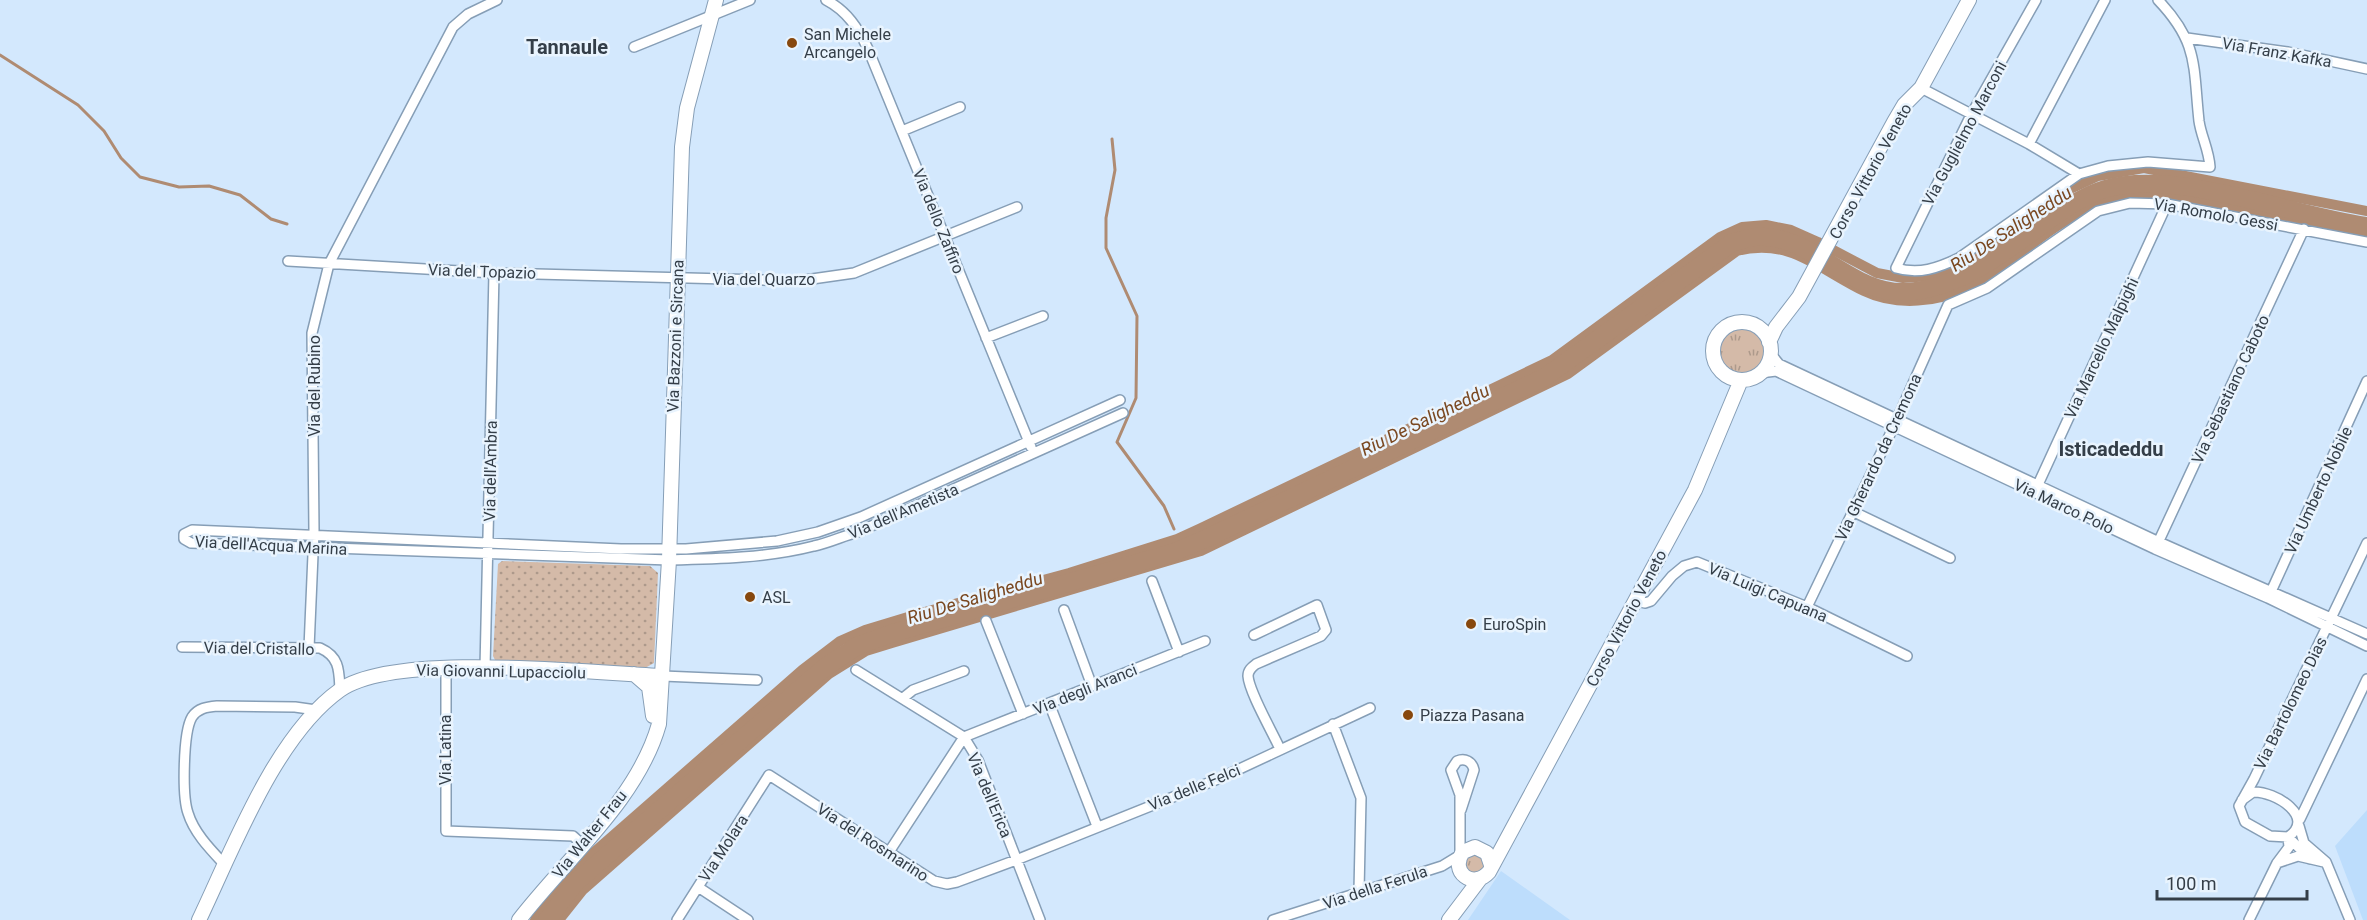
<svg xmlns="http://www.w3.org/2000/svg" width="2367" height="920" font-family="Roboto,sans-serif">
  <defs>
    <pattern id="grass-tufts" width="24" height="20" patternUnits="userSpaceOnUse" patternTransform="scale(1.5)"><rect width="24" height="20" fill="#d4baa8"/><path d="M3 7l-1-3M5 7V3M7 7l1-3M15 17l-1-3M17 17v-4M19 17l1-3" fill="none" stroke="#ad998b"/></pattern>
    <pattern id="garden-dots" width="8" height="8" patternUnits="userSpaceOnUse" patternTransform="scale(1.5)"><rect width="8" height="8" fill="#d4baa8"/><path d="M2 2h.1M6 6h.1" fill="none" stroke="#ad998b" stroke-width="1.8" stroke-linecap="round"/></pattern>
  </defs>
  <rect width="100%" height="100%" fill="#d3e8fd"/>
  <path fill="#bdddfc" d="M2367,810V920H2363L2335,846Z
    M1501,871L1570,920H1468Z"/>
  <path fill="url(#grass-tufts)" d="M1720 351a22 22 0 1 1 44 0a22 22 0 1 1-44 0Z
    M1475,853L1482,857L1485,867L1478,874L1468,873L1464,862L1465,858Z"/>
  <path fill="url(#garden-dots)" d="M502,561L650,566L658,573L654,663L645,668L496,662L493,656L498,564Z"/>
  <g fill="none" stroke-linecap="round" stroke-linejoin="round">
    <path stroke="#af8b72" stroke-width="3" d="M0,55L78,105L104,131L121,158L140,177L179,187L209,186L240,195L271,219L287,224
      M1112,139L1115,170L1106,218V248L1137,316L1136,398L1117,442L1164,506L1174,529
      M1172,553L1174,547"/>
    <path stroke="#af8b72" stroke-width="10" d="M535,920L545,902L593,853L802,670L840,641L865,630L921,613L1069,573L1177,539L1201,528L1552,360L1720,237L1742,227L1766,225L1791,230L1818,242L1877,273L1903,278L1930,276L1951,271L1979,255L2068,190L2098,176L2144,168L2367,211
      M559,920L583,890L829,674L866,651L892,643L1201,551L1568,374L1737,251C1790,237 1820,270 1864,291C1897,307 1939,302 1971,287C2036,249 2076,192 2157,194L2367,234"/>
    <path stroke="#af8b72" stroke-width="18" d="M547,920L576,882L824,668L857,646L893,633L1172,553L1207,538L1545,377L1733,242C1740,241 1748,238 1755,237C1811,232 1850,295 1906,292C1959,289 2005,252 2046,222C2065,209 2082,196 2105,189C2176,168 2291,216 2367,226"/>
    <g stroke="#869eb6" stroke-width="12">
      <path id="street" d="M826,0C847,11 858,28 868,49L1031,447
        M2036,0L1971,115L1896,268C1919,275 1938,268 1959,258L2079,174L2108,166L2148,162L2210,167C2209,150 2201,136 2199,121C2193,66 2199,43 2158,0
        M2187,38L2288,52L2367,69
        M634,47L750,0
        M1921,88L2029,144L2079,174
        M902,131L960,107
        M2029,144L2105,0
        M288,261L494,273L798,281L854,273L1017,207
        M986,338L1043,316
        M1770,353L1779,364L2159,542L2367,634
        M1760,373L1776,371L2155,549L2268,598L2367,646
        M1120,400L861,517L818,532L777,541L686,549H621L192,530L184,534V539L191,543L669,560C717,559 767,558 814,546C829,543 843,536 858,532L1123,413
        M2035,491L2167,204
        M1852,511L1950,558
        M2156,547L2304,229
        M1152,581L1179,652
        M2269,596L2367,381
        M1636,601L1645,603L1651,601L1672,576L1684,566L1697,562L1807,607L1907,656
        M1807,607L1894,426L1948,305L1987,288L2098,211L2130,203L2167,204L2367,242
        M1064,610L1092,686
        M986,621L1023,714
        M1254,635L1317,605L1326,630L1321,636L1256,664C1252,667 1248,670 1248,676C1249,692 1273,733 1280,749
        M182,647L320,648C340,657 339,671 340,690
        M309,648L314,531L312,333L329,264L453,27L468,14L497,0
        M485,668L494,273
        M446,669V831L573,836L582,844
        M856,670L964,737L978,760L1040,920
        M663,676L757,680
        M903,698L913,690L964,671
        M1049,703L1097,826
        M1333,724L1361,798L1359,891
        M964,737L1205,641
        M2242,800L2253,792C2275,791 2317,817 2288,837L2270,836L2245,822L2239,806L2254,779L2367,543
        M2300,819L2367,679
        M2299,826L2304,843L2326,862L2350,920
        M2288,837L2310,859
        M889,852L964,737
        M2277,863L2298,856L2324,862
        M225,865C211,850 194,833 188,813C182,796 183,732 192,717C198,708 207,707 217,706L295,707L316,710
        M698,887L748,920
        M677,920L769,775L934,881L947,884L957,882L1016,860L1218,779L1370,708
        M1273,920L1442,866L1460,855V795L1451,770L1457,761C1465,758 1472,761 1474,770L1461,810
        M2249,920L2277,863L2289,847L2288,837"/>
    </g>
    <g stroke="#869eb6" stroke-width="16">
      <path id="secondary" d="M1713 351a29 29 0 1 1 58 0a29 29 0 1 1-58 0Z
        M1769,342L1776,327L1799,297L1894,122L1904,105L1921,88L1969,0
        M634,674L649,687L653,716
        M1491,865L1487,853L1475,847L1463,852C1449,872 1473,890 1489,872L1695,490L1741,380
        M199,920C233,849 275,736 340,690C395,651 592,673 663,676
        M519,920C566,859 638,799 659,724L669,560L682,147L687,108L716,0
        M1449,920L1480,879"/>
    </g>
    <use href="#street" stroke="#fff" stroke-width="9"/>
    <use href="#secondary" stroke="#fff" stroke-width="14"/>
  </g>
  <g fill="#87480e" stroke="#e9f4fe" stroke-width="2">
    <circle cx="792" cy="43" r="6"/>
    <circle cx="750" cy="597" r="6"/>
    <circle cx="1471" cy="624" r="6"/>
    <circle cx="1408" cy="715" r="6"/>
  </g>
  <g text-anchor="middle" stroke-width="5" stroke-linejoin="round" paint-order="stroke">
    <g font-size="16" fill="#343e48" stroke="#e9f4fe" text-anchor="start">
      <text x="804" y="40">San Michele<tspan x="804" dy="18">Arcangelo</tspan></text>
      <text x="762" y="603">ASL</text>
      <text x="1483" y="630">EuroSpin</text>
      <text x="1420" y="721">Piazza Pasana</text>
    </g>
    <g font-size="16" fill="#343e48" stroke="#e9f4fe">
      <text transform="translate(2277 52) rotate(10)" y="6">Via Franz Kafka</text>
      <text transform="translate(1964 133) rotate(-62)" y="6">Via Guglielmo Marconi</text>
      <text transform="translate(1870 171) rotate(-61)" y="6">Corso Vittorio Veneto</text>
      <text transform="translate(2216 214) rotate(10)" y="6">Via Romolo Gessi</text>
      <text transform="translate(939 221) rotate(68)" y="6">Via dello Zaffiro</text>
      <text transform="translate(482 271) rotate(2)" y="6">Via del Topazio</text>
      <text x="764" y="285">Via del Quarzo</text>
      <text transform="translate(675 336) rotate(-88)" y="6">Via Bazzoni e Sircana</text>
      <text transform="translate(2101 348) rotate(-65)" y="6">Via Marcello Malpighi</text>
      <text transform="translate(314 386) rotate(-90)" y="6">Via del Rubino</text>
      <text transform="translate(2230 389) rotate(-65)" y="6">Via Sebastiano Caboto</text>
      <text transform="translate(1878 457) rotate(-65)" y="6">Via Gherardo da Cremona</text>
      <text transform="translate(490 471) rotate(-89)" y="6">Via dell'Ambra</text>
      <text transform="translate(2318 490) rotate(-65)" y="6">Via Umberto Nobile</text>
      <text transform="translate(2064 506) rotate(25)" y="6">Via Marco Polo</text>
      <text transform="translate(903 511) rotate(-23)" y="6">Via dell'Ametista</text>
      <text transform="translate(271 545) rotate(3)" y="6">Via dell'Acqua Marina</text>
      <text transform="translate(1768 592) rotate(23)" y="6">Via Luigi Capuana</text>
      <text transform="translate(1626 618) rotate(-62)" y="6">Corso Vittorio Veneto</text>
      <text transform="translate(259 648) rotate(1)" y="6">Via del Cristallo</text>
      <text transform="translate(501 671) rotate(1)" y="6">Via Giovanni Lupacciolu</text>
      <text transform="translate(1085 689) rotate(-22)" y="6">Via degli Aranci</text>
      <text transform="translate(2290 703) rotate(-64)" y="6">Via Bartolomeo Dias</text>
      <text transform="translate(445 750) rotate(-90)" y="6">Via Latina</text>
      <text transform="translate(1194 787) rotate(-22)" y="6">Via delle Felci</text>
      <text transform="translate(990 795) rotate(67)" y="6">Via dell'Erica</text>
      <text transform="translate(589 834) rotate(-51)" y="6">Via Walter Frau</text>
      <text transform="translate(873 842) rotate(33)" y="6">Via del Rosmarino</text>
      <text transform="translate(723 848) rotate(-57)" y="6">Via Molara</text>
      <text transform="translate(1375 887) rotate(-18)" y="6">Via della Ferula</text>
    </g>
    <g font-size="18" font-style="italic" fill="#7a4821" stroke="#e9f4fe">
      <text transform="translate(2011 229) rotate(-33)" y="6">Riu De Saligheddu</text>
      <text transform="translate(1425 420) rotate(-26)" y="6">Riu De Saligheddu</text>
      <text transform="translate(975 598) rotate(-17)" y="6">Riu De Saligheddu</text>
    </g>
    <g font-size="20" font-weight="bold" fill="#343e48" stroke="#e9f4fe">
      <text x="567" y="54">Tannaule</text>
      <text x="2111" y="456">Isticadeddu</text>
    </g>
  </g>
  <path d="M2157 890v9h150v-9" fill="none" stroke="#343e48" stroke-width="3"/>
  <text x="2166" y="890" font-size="18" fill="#343e48" stroke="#e9f4fe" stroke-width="4.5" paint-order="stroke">100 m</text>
</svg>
